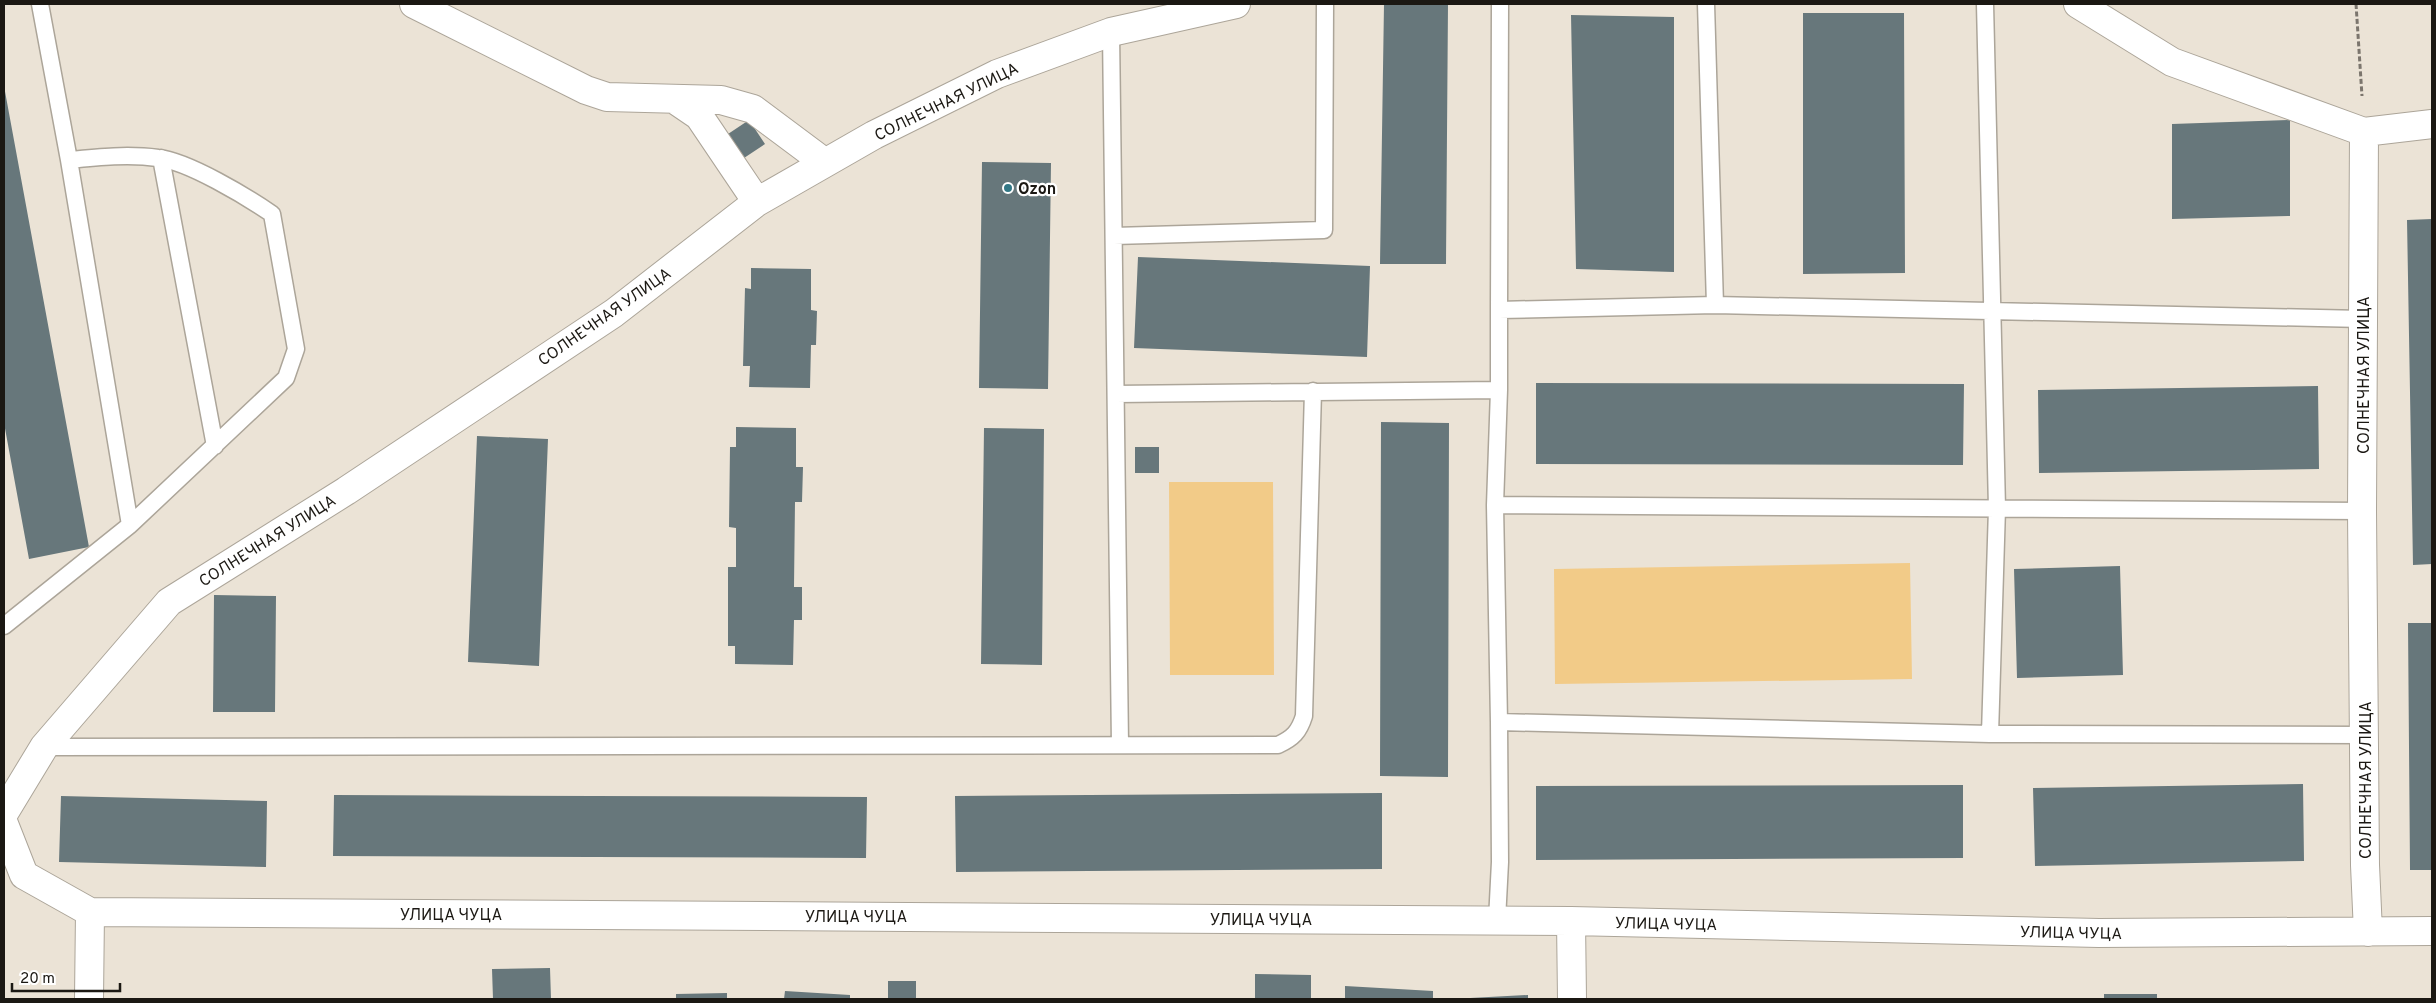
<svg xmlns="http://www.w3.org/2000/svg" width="2436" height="1003" font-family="Overpass,sans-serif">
  <rect width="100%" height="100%" fill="#ebe3d6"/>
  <path fill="#f2cb88" d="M1169,482H1273L1274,675H1170Z
    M1910,563L1912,679L1555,684L1554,569Z"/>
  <path fill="#67777b" d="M1384,4H1448L1446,264H1380Z
    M1803,13H1904L1905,273L1803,274Z
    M1571,15L1674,17V272L1576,269Z
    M4,86L89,547L29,559L4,423Z
    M749,120L765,144L744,158L728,134Z
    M2290,120V216L2172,219V124Z
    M982,162L1051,163L1048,389L979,388Z
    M2432,219V564L2413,565L2407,220Z
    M1138,257L1370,266L1367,357L1134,348Z
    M751,268L811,269V310L817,311L816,345H811L810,388L749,387L750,366H743L745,288L751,289Z
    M1536,383L1964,384L1963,465L1536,464Z
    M2318,386L2319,469L2039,473L2038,390Z
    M1381,422L1449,423L1448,777L1380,776Z
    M736,427L796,428V467H803L802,502H795L794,587H802V620H794L793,665L735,664V646H728V567H736V528L729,527L730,447H736Z
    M984,428L1044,429L1042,665L981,664Z
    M477,436L548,439L539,666L468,662Z
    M1135,447H1159V473H1135Z
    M2120,566L2123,675L2017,678L2014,569Z
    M214,595L276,596L275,712H213Z
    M2408,623H2432V870H2410Z
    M2303,784L2304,861L2035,866L2033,788Z
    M1963,785V858L1536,860V786Z
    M1382,793V869L956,872L955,796Z
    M334,795L867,797L866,858L333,856Z
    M61,796L267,801L266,867L59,862Z
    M550,968L551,999H493L492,969Z
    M1255,974L1311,975V999H1255Z
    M888,981H916V999H888Z
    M1345,986L1433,991V999H1345Z
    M785,991L850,995V999H784Z
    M727,993V999H676V994Z
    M2104,994H2157V999H2104Z
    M1528,995V999H1470V998Z"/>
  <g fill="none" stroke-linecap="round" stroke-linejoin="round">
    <g stroke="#aca599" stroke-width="19">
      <path id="service" d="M40,4L69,160L130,525
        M1706,4L1715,305
        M1985,4L1997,508L1990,734L2365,735
        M1111,32L1120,745
        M161,158L215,446
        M1114,236L1324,230L1325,4
        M1499,310L1500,4
        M1116,394L1499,390
        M1495,505L1499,722L1990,734
        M2362,511L1495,505L1499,390V310L1715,305L2363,319
        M4,626L130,525L286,378L296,349L272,214C247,197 188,161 158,158C129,154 99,157 69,160
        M44,747L1278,745C1293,738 1299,732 1304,716L1313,391
        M1497,920L1500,862L1499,722"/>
    </g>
    <g stroke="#aca599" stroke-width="30">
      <path id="minor" d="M414,4L586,90L607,97L721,100L753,109L824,162
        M2078,4L2172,62L2364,132L2362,511L2365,865L2368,932
        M674,99L699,116L757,202
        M2364,132L2432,124
        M4,813L44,747L169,602L346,491L614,313L757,202L874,135L997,74L1111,32L1236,4
        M4,824L24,875L90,912L1571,921L2099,933L2432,931
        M1571,921L1572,999
        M89,999L90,912"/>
    </g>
    <path stroke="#7b756d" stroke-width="3" stroke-dasharray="5 2.5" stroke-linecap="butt" d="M2356,4L2362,96"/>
    <use href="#service" stroke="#fff" stroke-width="16"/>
    <use href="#minor" stroke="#fff" stroke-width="28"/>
  </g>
  <circle fill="#337886" stroke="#fff" stroke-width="2" cx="1008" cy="188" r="5"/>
  <g text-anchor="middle" stroke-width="4.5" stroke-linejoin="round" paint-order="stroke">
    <g font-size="16" fill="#1b1813" stroke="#fff">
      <text transform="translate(946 101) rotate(-26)" y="6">СОЛНЕЧНАЯ УЛИЦА</text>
      <text transform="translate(604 316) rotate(-35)" y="6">СОЛНЕЧНАЯ УЛИЦА</text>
      <text transform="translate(2363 375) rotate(-90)" y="6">СОЛНЕЧНАЯ УЛИЦА</text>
      <text transform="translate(267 540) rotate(-32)" y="6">СОЛНЕЧНАЯ УЛИЦА</text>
      <text transform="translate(2365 780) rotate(-90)" y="6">СОЛНЕЧНАЯ УЛИЦА</text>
      <text x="451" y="920">УЛИЦА ЧУЦА</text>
      <text x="856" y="922">УЛИЦА ЧУЦА</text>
      <text x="1261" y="925">УЛИЦА ЧУЦА</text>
      <text transform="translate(1666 923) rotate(1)" y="6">УЛИЦА ЧУЦА</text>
      <text transform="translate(2071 932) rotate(1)" y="6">УЛИЦА ЧУЦА</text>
    </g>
    <g font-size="16" font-weight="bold" fill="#1b1813" stroke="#fff" text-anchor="start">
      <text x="1018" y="194">Ozon</text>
    </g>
  </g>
  <rect width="2436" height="1003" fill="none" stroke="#1b1813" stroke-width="10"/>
  <path d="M12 983v8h108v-8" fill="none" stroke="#1b1813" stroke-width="2.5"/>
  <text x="20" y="983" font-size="15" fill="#1b1813" stroke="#ffffff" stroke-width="4" paint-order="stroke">20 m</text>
</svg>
